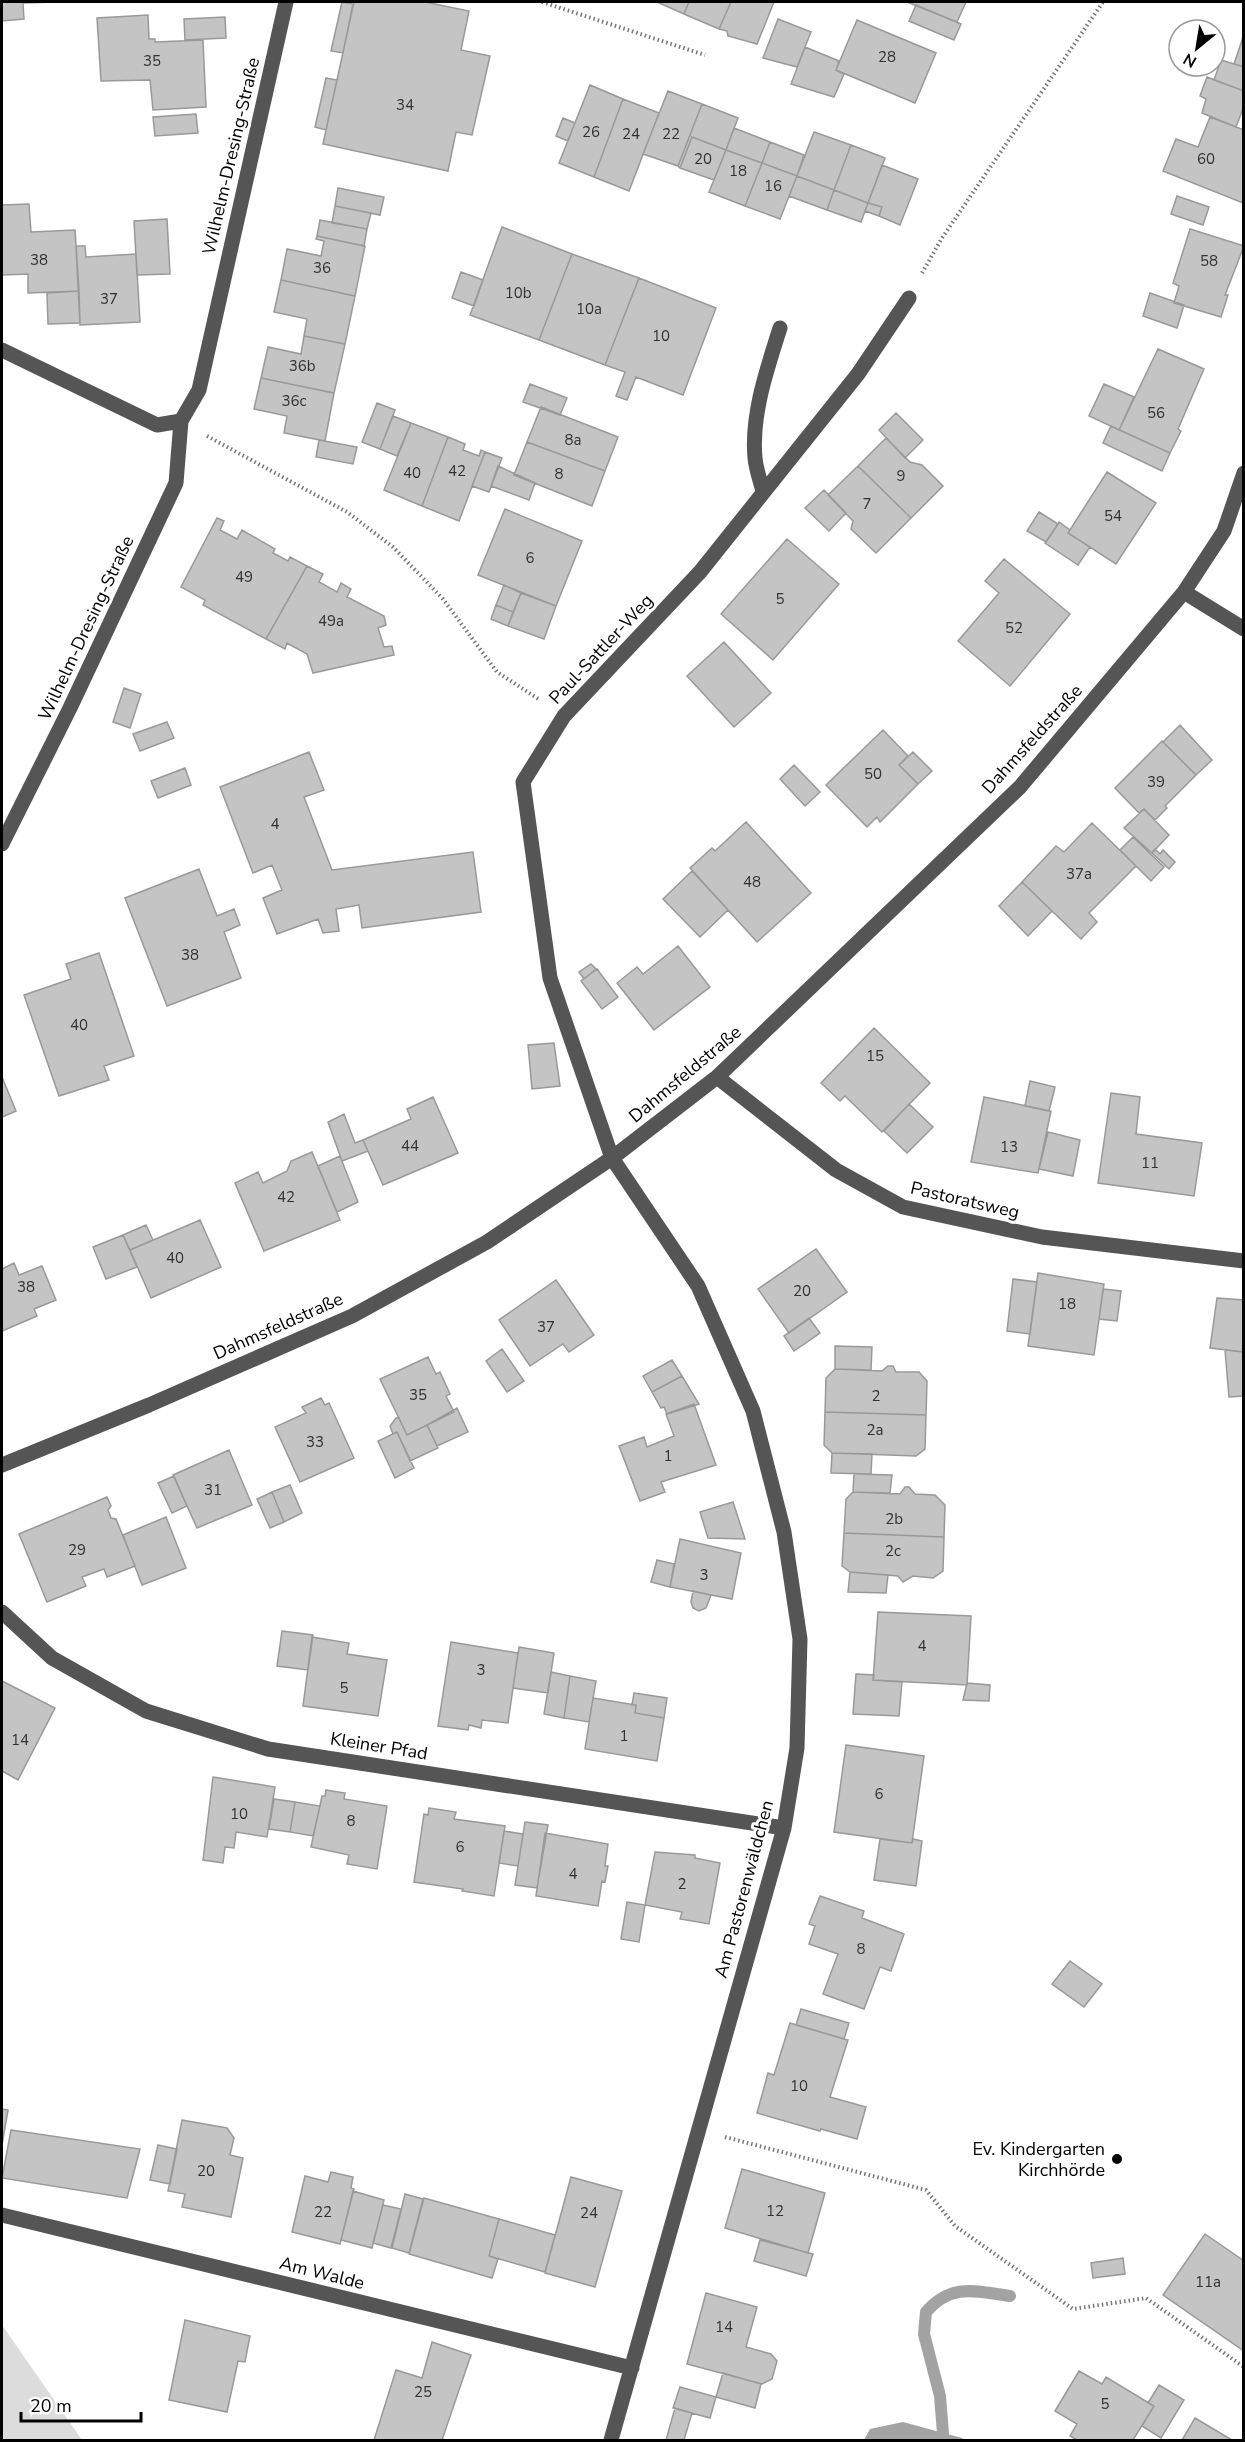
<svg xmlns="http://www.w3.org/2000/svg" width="1245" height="2442" font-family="'Nunito Sans',sans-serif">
  <rect width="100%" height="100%" fill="#fff"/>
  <path fill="#dcdcdc" d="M2,2325L82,2440H2Z"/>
  <path fill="#a3a3a3" d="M903,2422L962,2438L964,2440H864L870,2429Z"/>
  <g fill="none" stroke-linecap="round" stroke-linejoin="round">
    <path stroke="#a3a3a3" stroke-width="12" d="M943,2433L940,2396L924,2334L926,2312C951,2283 975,2291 1010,2296"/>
  </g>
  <path fill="#c4c4c4" stroke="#999" stroke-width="1.5" d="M2,2H57L23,3L24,19L2,21Z
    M342,2L353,4L343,53L331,51Z
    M354,2H425L469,11L461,50L490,56L472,135L456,132L448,171L323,144Z
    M657,2H689L684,14Z
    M689,2H731L719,29L684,14Z
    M731,2H774L757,44L728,36L727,31L719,29Z
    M907,2H966L957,22Z
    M916,5L961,24L954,40L909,21Z
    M148,15L149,39H155V42L203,40L206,107L153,110L150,80L101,81L97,18Z
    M225,17L226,38L185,40L184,19Z
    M778,19L811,32L797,67L763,58Z
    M857,20L936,53L915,103L836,70Z
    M1244,34V67L1234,64Z
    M805,47L839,61L836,70L844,74L834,97L791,84Z
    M1221,60L1244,67V91L1214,80Z
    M1207,77L1244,91V106L1236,127L1202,113L1206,99L1200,96Z
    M326,78L337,80L326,130L315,127Z
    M590,85L623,99L594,177L559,163Z
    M668,91L702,104L678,166L643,154Z
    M623,99L659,113L629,191L594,177Z
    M702,104L738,118L726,150L692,137L680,168L678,166Z
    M196,114L198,133L155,136L153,117Z
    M1210,117L1244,130L1243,203L1163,171L1176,139L1198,147Z
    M563,118L575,123L568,141L556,136Z
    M734,128L770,142L762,163L726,150Z
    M814,132L851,145L834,190L797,176Z
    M692,137L726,150L714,180L680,168Z
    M770,142L804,155L797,176L762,163Z
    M851,145L885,158L868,203L834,190Z
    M726,150L762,163L745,206L709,192Z
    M762,163L797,176L780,219L745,206Z
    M882,165L918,179L900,225L879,216L882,207L868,203Z
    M797,176L834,190L827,210L789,196Z
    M338,188L384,197L380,215L335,206Z
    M834,190L868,203L861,222L827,210Z
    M1177,196L1209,207L1203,225L1171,214Z
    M868,203L882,207L879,216L865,211Z
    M29,204L31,232L75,230L79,291L28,293V274L2,275V205Z
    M335,206L371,213L367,229L332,223Z
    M167,219L170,274L137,275L134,221Z
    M320,220L367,229L364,246L317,236Z
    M502,227L572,254L539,340L470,315Z
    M1190,229L1244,246L1225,295H1228L1221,317L1174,303L1179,286L1173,283Z
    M317,236L365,246L355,296L281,280L287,249L321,256L324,241L316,239Z
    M76,246H85L86,257L136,254L140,322L80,325Z
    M572,254L639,278L605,365L539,340Z
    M461,272L483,280L474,306L452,298Z
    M639,278L716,308L683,395L636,377L627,400L616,396L625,372L605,365Z
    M281,280L355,296L345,344L304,336L307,319L274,312Z
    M79,291L80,323L48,324L47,293Z
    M1150,293L1184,305L1177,328L1143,316Z
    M304,336L345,344L334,393L261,378L268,347L301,354Z
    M1158,349L1204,369L1178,429L1181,431L1170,453L1119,430Z
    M261,378L334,393L325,441L284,433L287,416L254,409Z
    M530,384L567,398L560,415L523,402Z
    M1104,384L1134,397L1119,430L1089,416Z
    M377,403L395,410L380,449L362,442Z
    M541,407L618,437L605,471L527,442Z
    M896,413L923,440L905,458L879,430Z
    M393,416L411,423L397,456L380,449Z
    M411,423L448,437L422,506L384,490Z
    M1111,426L1170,453L1162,471L1103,443Z
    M448,437L465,444L463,450L479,456L481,450L485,452L459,521L422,506Z
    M886,438L910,462L922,465L943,486L911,518L858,466Z
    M319,440L357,447L353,464L316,457Z
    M527,442L605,471L592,506L514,475Z
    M485,452L502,458L489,492L472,486Z
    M498,466L535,483L529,500L491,486Z
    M858,466L911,518L876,553L851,529L853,521L828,495Z
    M1107,472L1156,503L1116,564L1068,533Z
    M824,490L846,513L829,531L805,508Z
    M505,509L582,541L556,606L478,575Z
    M1039,512L1058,524L1046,542L1027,531Z
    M217,518L224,521L220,530L237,539L242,530L275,549L273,553L288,561L290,557L307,566L266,639L203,605L205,600L181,587Z
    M1059,522L1070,530L1068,533L1090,547L1078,565L1045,543Z
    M787,539L839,584L773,660L721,614Z
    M1004,559L1070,614L1010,686L958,641L999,593L985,581Z
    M307,566L323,574L319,582L337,592L341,583L351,589L347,597L384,616L386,625L378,628L384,647L392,646L394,655L313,673L307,654L287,643L285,649L266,639Z
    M504,585L521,593L513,612L496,605Z
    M521,593L556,606L544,639L508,626Z
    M496,605L513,612L508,626L491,619Z
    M724,642L771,693L734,727L687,676Z
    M124,688L141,694L130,728L113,722Z
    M167,722L174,738L140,751L133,734Z
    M1180,725L1212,760L1196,775L1163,742Z
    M883,730L908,756L899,765L918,784L880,822L877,817L867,827L826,785Z
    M1162,741L1196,775L1165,806L1167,808L1155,820L1144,809L1139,813L1115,788Z
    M309,752L324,790L304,797L332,870L473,852L481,912L362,928L359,905L336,909L339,931L323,933L318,919L277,934L263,898L282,890L272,865L253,873L220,787Z
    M913,752L932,771L918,784L899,765Z
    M794,765L820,792L805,806L780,779Z
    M185,768L191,785L158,798L151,781Z
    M1144,809L1169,835L1152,853L1124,828Z
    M746,822L811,893L757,942L690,868L712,848L715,851Z
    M1092,823L1136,866L1089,913L1097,922L1081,939L1022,882L1056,846L1064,852Z
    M1133,837L1164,867L1151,881L1120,850Z
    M1155,849L1160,854L1163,850L1175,862L1169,869L1152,853Z
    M199,869L217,916L234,909L240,925L224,932L241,978L167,1006L125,898Z
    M692,871L728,910L700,937L663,899Z
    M1022,882L1052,911L1028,936L999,906Z
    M678,946L710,987L654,1030L617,983L637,967L643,974Z
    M99,953L134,1056L104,1066L109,1080L59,1096L24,995L71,979L66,964Z
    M591,964L596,969L584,979L579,972Z
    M597,969L618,997L602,1009L581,981Z
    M874,1028L930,1083L882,1132L845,1096L840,1101L821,1083Z
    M554,1043L560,1086L532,1089L528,1045Z
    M2,1077L16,1111L2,1117Z
    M1030,1081L1055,1087L1049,1111L1025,1106Z
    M1111,1093L1140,1097L1136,1134L1202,1143L1194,1196L1098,1183Z
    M433,1097L458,1153L383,1185L363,1140L411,1119L407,1109Z
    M984,1097L1051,1111L1038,1173L971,1162Z
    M909,1104L933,1127L907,1153L884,1131Z
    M344,1114L355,1143L363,1140L368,1151L342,1161L328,1122Z
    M1048,1132L1080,1140L1073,1176L1039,1169Z
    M312,1152L340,1220L264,1251L235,1183L258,1172L263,1183L287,1171L291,1161Z
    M340,1156L358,1202L337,1212L318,1166Z
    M200,1220L221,1267L151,1298L130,1250Z
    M146,1225L153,1240L130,1250L123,1235Z
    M123,1235L137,1267L106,1279L93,1247Z
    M816,1249L847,1292L789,1333L758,1289Z
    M14,1263L19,1275L42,1266L56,1300L34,1309L37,1316L2,1331V1269Z
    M1038,1273L1104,1284L1094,1355L1028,1346Z
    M1013,1279L1037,1282L1030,1334L1007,1331Z
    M556,1280L594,1335L569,1352L563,1344L530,1366L499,1320Z
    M1103,1289L1121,1291L1117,1321L1099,1319Z
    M1217,1298L1244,1300V1352L1210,1348Z
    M809,1318L820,1333L794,1351L784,1336Z
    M835,1346L872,1347L871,1370L835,1369Z
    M502,1349L524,1381L507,1392L486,1361Z
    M1225,1350L1244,1352V1396L1229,1397Z
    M428,1357L436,1374L440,1372L450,1394L446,1396L454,1412L407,1435L380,1379Z
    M672,1360L682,1376L652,1392L643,1376Z
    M888,1366H893L896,1372H919L927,1381L926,1415L825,1412L826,1378L835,1369L882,1371Z
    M682,1376L699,1404L667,1414L664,1407L661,1408L652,1392Z
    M321,1398L325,1405L329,1403L354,1458L300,1482L275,1427L306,1413L302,1407Z
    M694,1404L716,1465L661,1482L665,1492L640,1501L619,1446L644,1437L647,1447L674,1436L666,1414Z
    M457,1408L468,1432L437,1446L427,1425Z
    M825,1412L926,1415L925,1449L916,1456L832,1453L824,1445Z
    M396,1418H399L407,1435L427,1425L438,1448L410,1461L397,1432L393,1434L390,1426Z
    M397,1432L414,1468L395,1478L378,1441Z
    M229,1450L252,1505L197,1528L173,1475Z
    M832,1453L872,1454L871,1474L831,1473Z
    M854,1474L892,1475L890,1493L853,1492Z
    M174,1476L187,1506L172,1513L158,1483Z
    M290,1485L302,1513L284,1522L272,1492Z
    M905,1487H909L915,1494L935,1495L945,1505L944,1537L844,1533L846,1499L853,1492L900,1494Z
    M272,1492L284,1522L270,1528L257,1499Z
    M107,1497L111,1506L108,1510L111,1518L116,1519L135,1566L107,1577L104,1569L82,1577L86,1586L47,1602L19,1534Z
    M733,1502L745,1539L708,1538L700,1512Z
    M166,1517L186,1568L142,1585L123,1535Z
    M844,1533L944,1537L943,1571L933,1578L913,1576L903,1582L898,1576L850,1572L842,1566Z
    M680,1539L741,1553L732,1599L670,1587Z
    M657,1560L674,1564L670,1587L651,1582Z
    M850,1572L888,1575L886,1593L848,1592Z
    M693,1591L711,1595L706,1608L699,1611L693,1608L691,1602Z
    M878,1612L971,1616L967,1685L873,1680Z
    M282,1631L313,1635L308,1670L277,1666Z
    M312,1637L349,1643L347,1654L387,1660L378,1716L303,1706Z
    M451,1642L518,1653L508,1723L482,1720L481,1728L469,1725L468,1730L438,1726Z
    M519,1647L554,1653L548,1693L513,1688Z
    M551,1672L570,1676L564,1718L544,1714Z
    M856,1674L874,1675L873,1680L902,1682L899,1716L853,1714Z
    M570,1676L596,1681L589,1722L564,1718Z
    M2,1681L55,1708L18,1780L2,1771Z
    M967,1683L990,1685L989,1701L963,1700Z
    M634,1693L667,1698L664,1718L635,1713L636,1705H632Z
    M593,1698L636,1705L635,1713L664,1718L657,1761L585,1749Z
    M846,1745L924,1756L912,1843L834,1832Z
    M213,1777L275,1787L267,1837L236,1832L234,1848L225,1847L223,1863L203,1860Z
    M326,1790L345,1793L344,1799L387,1806L377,1869L347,1864L349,1855L311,1847L322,1796H325Z
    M274,1799L295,1802L290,1832L269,1829Z
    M295,1802L320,1806L313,1836L290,1832Z
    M429,1808L456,1812L454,1819L505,1826L494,1896L462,1891L463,1889L414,1882L424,1814L428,1815Z
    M525,1822L548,1825L537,1888L515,1885Z
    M504,1831L523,1834L518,1866L499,1863Z
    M545,1833L608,1844L605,1866H608L605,1882L602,1881L598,1906L536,1896Z
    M880,1839L912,1843L913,1839L922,1841L916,1886L874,1880Z
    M655,1852L695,1855V1858L720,1863L709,1924L680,1919L682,1912L645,1905Z
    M820,1896L864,1911L862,1918L904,1934L891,1971L880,1967L864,2009L823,1994L838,1954L809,1944L815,1926L809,1924Z
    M627,1902L645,1905L639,1942L621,1939Z
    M1070,1961L1102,1984L1084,2007L1052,1984Z
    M801,2009L849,2023L844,2039L796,2025Z
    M790,2023L848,2040L830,2097L866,2107L857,2139L821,2129L820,2131L757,2113L768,2073L774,2075Z
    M2,2109L8,2110L2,2145Z
    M182,2120L227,2128L234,2138L230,2155L243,2158L231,2217L182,2207L185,2194L168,2191Z
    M11,2130L140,2149L127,2198L2,2178Z
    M158,2145L177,2149L170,2184L150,2180Z
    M742,2169L825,2193L808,2253L725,2228Z
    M331,2172L353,2177L351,2188L354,2189L340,2244L292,2232L305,2176L328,2182Z
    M571,2177L622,2191L595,2287L545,2273Z
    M353,2191L384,2200L372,2248L341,2240Z
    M405,2194L423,2199L409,2253L392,2248Z
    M424,2198L499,2219L489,2256L498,2259L492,2278L409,2254Z
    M383,2205L401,2209L391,2248L373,2243Z
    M499,2219L555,2235L545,2272L489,2256Z
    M1205,2234L1244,2261V2351L1163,2295Z
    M760,2240L813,2254L806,2276L754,2261Z
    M1123,2258L1125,2274L1093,2278L1091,2263Z
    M706,2293L757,2307L746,2347L771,2354L777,2361L772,2379L762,2384L687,2364Z
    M185,2320L250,2336L245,2362L238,2361L227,2412L169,2400Z
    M432,2342L471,2355L442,2440H374L396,2370L422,2378Z
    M1079,2371L1102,2384L1106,2377L1154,2406L1133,2440H1077L1070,2436L1077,2424L1055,2411Z
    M723,2373L761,2384L755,2408L716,2397Z
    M1159,2385L1184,2400L1161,2438L1142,2426L1154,2406L1148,2403Z
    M680,2387L716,2397L710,2418L673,2408Z
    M675,2408L692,2413L684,2440H666Z
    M1195,2418L1232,2440H1182Z"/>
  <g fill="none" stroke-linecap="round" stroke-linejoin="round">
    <path stroke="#777" stroke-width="4" stroke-dasharray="1.5 3" stroke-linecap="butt" d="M542,2L705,55
      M922,273L942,238L1103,2
      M207,436L347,512L393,547L443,599L497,672L540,700
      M725,2137L926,2190L955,2226L1073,2309L1146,2298L1244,2367"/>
    <path stroke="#555" stroke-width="15" d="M2,350L157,425L181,421L199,390L286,2
      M763,491C760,480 756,469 755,458C751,415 767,369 780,328
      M1184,592L1244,629
      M2,844L70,708L176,483L181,421
      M717,1077L836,1170L903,1207L1042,1237L1244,1261
      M2,1465L149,1405L352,1316L487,1242L612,1158L717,1077L1020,787L1184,592L1224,531L1244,473
      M2,1612L52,1658L146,1711L268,1749L784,1828
      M2,2215L632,2368
      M611,2440L784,1828L797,1748L800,1639L784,1532L753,1411L698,1286L612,1158L550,978L523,782L564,716L700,572L858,374L909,298"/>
  </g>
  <circle fill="#000" stroke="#fff" stroke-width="2" cx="1117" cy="2159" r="6"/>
  <g text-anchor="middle" stroke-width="6" stroke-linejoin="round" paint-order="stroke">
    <g font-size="15" fill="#313131">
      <text x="887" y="62">28</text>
      <text x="152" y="66">35</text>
      <text x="405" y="110">34</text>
      <text x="591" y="137">26</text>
      <text x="631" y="139">24</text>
      <text x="671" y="139">22</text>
      <text x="703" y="164">20</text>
      <text x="1206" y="164">60</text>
      <text x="738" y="176">18</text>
      <text x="773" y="191">16</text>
      <text x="39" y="265">38</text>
      <text x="1209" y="266">58</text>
      <text x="322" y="273">36</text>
      <text x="518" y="298">10b</text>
      <text x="109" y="304">37</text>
      <text x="589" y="314">10a</text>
      <text x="661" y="341">10</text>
      <text x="302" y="371">36b</text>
      <text x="294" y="406">36c</text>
      <text x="1156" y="418">56</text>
      <text x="573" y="445">8a</text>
      <text x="457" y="476">42</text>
      <text x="412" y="478">40</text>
      <text x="559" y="479">8</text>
      <text x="901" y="481">9</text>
      <text x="867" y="509">7</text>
      <text x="1113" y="521">54</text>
      <text x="530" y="563">6</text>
      <text x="244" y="582">49</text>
      <text x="780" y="604">5</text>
      <text x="331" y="626">49a</text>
      <text x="1014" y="633">52</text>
      <text x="873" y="779">50</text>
      <text x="1156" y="787">39</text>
      <text x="275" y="829">4</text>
      <text x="1079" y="879">37a</text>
      <text x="752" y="887">48</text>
      <text x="190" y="960">38</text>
      <text x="79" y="1030">40</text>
      <text x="875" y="1061">15</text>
      <text x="410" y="1151">44</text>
      <text x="1009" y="1152">13</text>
      <text x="1150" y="1168">11</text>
      <text x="286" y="1202">42</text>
      <text x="175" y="1263">40</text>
      <text x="26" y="1292">38</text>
      <text x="802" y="1296">20</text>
      <text x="1067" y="1309">18</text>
      <text x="546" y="1332">37</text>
      <text x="418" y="1400">35</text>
      <text x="876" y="1401">2</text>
      <text x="875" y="1435">2a</text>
      <text x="315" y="1447">33</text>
      <text x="668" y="1461">1</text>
      <text x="213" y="1495">31</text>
      <text x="894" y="1524">2b</text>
      <text x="77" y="1555">29</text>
      <text x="893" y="1556">2c</text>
      <text x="704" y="1580">3</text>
      <text x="922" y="1651">4</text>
      <text x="481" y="1675">3</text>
      <text x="344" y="1693">5</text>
      <text x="624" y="1741">1</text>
      <text x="20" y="1745">14</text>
      <text x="879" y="1799">6</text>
      <text x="239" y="1819">10</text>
      <text x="351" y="1826">8</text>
      <text x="460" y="1852">6</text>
      <text x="573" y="1879">4</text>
      <text x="682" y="1889">2</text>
      <text x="861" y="1954">8</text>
      <text x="799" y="2091">10</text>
      <text x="206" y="2176">20</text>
      <text x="775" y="2216">12</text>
      <text x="323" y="2217">22</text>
      <text x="589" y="2218">24</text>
      <text x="1208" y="2287">11a</text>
      <text x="724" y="2332">14</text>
      <text x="423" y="2397">25</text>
      <text x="1105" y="2409">5</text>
    </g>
    <g font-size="18" fill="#000" stroke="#fff">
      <text transform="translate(231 156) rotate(-77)" y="6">Wilhelm-Dresing-Straße</text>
      <text transform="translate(86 628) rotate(-65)" y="6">Wilhelm-Dresing-Straße</text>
      <text transform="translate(601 649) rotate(-47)" y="6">Paul-Sattler-Weg</text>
      <text transform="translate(1032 739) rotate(-48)" y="6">Dahmsfeldstraße</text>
      <text transform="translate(685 1074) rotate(-40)" y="6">Dahmsfeldstraße</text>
      <text transform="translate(965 1200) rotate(13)" y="6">Pastoratsweg</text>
      <text transform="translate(278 1326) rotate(-24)" y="6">Dahmsfeldstraße</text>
      <text transform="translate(379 1746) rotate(9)" y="6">Kleiner Pfad</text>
      <text transform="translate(744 1889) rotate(-75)" y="6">Am Pastorenwäldchen</text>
      <text transform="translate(322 2273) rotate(14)" y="6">Am Walde</text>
    </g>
    <g font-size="18" fill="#000" stroke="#fff" text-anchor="end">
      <text x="1105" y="2155">Ev. Kindergarten<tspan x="1105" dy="21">Kirchhörde</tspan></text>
    </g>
  </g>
  <rect width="1245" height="2442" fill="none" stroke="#000000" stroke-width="6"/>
  <g transform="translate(1197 48) rotate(210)"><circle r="28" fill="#ffffff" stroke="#999999" stroke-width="1.5"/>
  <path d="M0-4.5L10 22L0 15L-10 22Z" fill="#000000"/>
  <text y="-9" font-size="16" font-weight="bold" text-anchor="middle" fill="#000000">N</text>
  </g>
  <path d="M21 2412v9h120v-9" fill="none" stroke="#000000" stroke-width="3"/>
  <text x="30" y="2412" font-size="18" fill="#000000" stroke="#ffffff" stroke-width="4.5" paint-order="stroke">20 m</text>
</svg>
